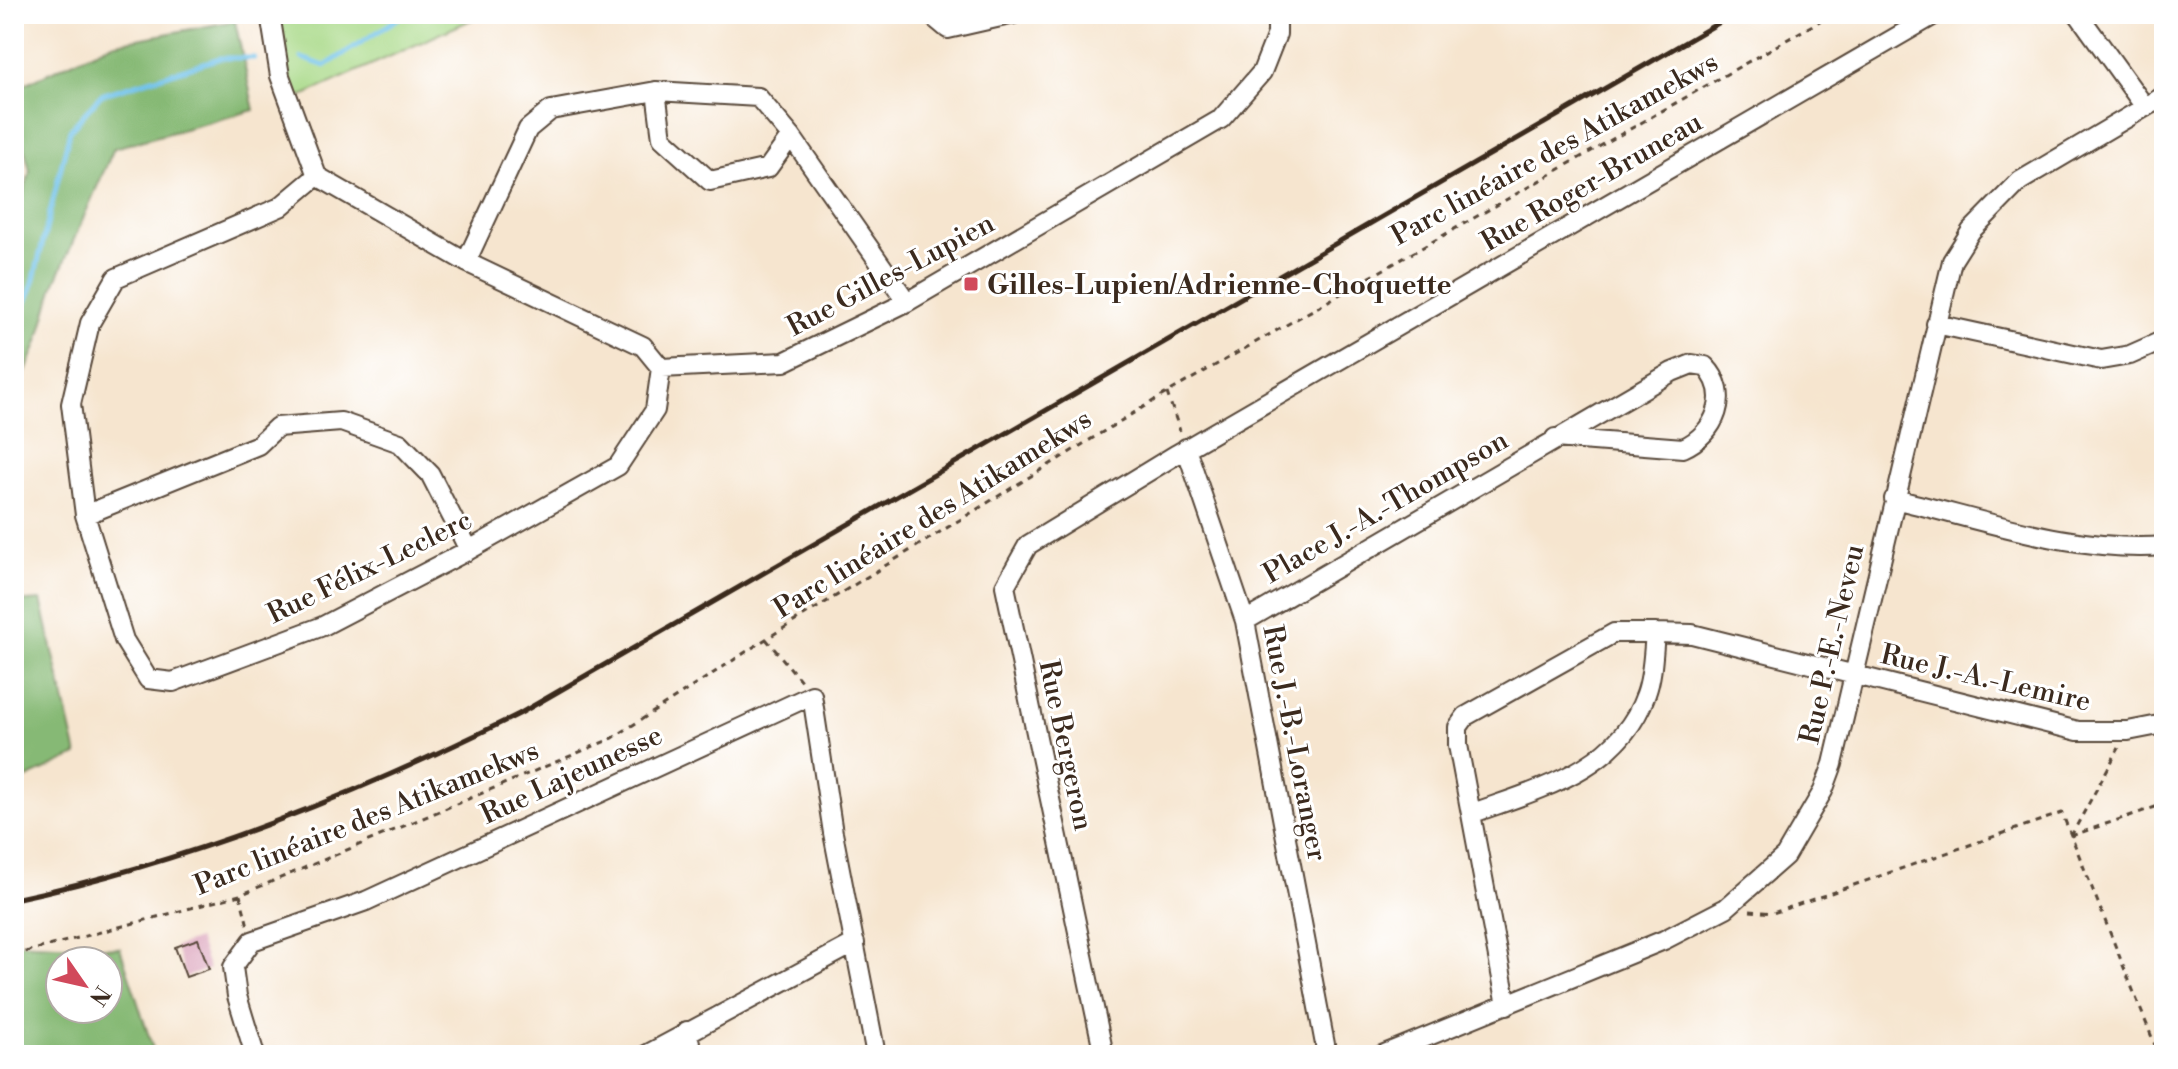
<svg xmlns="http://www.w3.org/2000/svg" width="2178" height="1069" font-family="'Libre Bodoni',serif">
  <rect width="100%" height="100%" fill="#fff"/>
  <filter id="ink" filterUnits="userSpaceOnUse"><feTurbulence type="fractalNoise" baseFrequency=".0125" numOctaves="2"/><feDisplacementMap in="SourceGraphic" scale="16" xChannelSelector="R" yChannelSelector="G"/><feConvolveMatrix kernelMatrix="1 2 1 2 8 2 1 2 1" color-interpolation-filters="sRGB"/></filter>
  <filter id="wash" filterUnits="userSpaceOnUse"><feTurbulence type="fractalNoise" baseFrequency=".006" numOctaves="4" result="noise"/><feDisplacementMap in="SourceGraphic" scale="32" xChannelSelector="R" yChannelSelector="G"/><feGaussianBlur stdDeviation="1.8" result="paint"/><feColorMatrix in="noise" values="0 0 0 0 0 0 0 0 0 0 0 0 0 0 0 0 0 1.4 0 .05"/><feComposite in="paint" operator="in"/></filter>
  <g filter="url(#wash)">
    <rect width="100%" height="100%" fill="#f6e5cf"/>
    <path fill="#a8d987" stroke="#728252" stroke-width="2" d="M274,14H484L291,101Z"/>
    <path fill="#86b974" stroke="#607249" stroke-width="2" fill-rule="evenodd" d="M235,21L254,110L114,148L54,285L38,342L14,399V226L30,171L14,106V89L111,44Z
      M41,600L77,755L14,784V602Z
      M14,943L120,948L155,1055H14ZM60,961H108V1009H60Z"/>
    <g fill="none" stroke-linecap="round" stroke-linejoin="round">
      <path stroke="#70c2ec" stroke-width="5" d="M302,58L325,66L405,14
        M14,330L32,287L70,130L101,95L220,58H254
        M14,1042L32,1055"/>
    </g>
    <g id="blocks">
      <path fill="#daa0ba" d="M198,939L209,969L186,977L175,947Z"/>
    </g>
  </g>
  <g filter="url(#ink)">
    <use href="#blocks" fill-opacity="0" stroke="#574639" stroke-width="2"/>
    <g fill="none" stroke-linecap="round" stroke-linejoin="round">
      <g stroke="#574639" stroke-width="22">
        <path id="minor" d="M270,14L280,76L317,176L466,262L643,346L661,368
          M930,14L948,29L1014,14
          M2078,14L2145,107
          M656,91L662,138L710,181L768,168L791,136
          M317,176L280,207L116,278L90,323L71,404L85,515L124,640L148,679L173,682L323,626L469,550L618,466L655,410L661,368
          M466,262L528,129L551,110L656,91L758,97L791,136L907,302
          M1936,324L2101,360L2130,355L2164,340
          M661,368L784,362L907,302L1221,119L1262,72L1277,34V14
          M1186,448L1245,621L1327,1055
          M1894,499C1981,519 2074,553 2164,546
          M85,515L258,445L277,427L341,422L400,443L430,474L469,550
          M1245,621L1672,372L1692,364L1705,366C1733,394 1715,434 1683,448L1555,438
          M1473,813C1540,789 1620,769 1646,694C1653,675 1653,653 1655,633
          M1507,1005L1458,745V727L1466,716L1614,633H1655L1692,634L2078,731H2128L2164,724
          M687,1031L693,1055
          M255,1055L237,996L233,967L252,941L366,901L812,695L833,833L876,1055
          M646,1055L855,943
          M1104,1055L1005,586L1028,545L1177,454L1936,14
          M1382,1055L1664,940L1726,908L1785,856L1823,791L1833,764L1952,261L1971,231L2020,181L2164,96"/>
      </g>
      <path stroke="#574639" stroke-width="3" stroke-dasharray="6 6" stroke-linecap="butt" d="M1167,393L1180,431
        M766,639L802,682
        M2071,836L2119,748
        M2071,836L2164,804
        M240,895L248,926
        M1750,911L1773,913L2062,813L2159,1055
        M14,955L240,895L613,738L766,639L1158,398L1832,14"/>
      <use href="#minor" stroke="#fff" stroke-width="18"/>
      <path stroke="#3b2a1e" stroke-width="5" d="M14,899C190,862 358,794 519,714L1734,14"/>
    </g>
  </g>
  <rect fill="#d1495b" stroke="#fff" stroke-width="3" x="963" y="276" width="16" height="16" rx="4"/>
  <g text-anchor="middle" stroke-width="6" stroke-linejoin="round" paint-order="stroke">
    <g font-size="28" fill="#3b2a1e" stroke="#fff">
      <text transform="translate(1554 148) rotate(-29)" y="10">Parc linéaire des Atikamekws</text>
      <text transform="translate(1591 181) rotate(-30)" y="10">Rue Roger-Bruneau</text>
      <text transform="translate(890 274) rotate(-28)" y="10">Rue Gilles-Lupien</text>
      <text transform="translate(1385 506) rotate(-30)" y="10">Place J.-A.-Thompson</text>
      <text transform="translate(932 513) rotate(-32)" y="10">Parc linéaire des Atikamekws</text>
      <text transform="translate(369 566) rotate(-26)" y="10">Rue Félix-Leclerc</text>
      <text transform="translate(1831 644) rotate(-77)" y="10">Rue P.-E.-Neveu</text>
      <text transform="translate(1986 677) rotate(13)" y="10">Rue J.-A.-Lemire</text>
      <text transform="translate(1296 743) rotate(79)" y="10">Rue J.-B.-Loranger</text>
      <text transform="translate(1067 745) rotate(78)" y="10">Rue Bergeron</text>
      <text transform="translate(571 774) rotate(-25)" y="10">Rue Lajeunesse</text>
      <text transform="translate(366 817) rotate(-22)" y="10">Parc linéaire des Atikamekws</text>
    </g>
    <g font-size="28" font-weight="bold" fill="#3b2a1e" stroke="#fff" text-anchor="start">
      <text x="987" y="294">Gilles-Lupien/Adrienne-Choquette</text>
    </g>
  </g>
  <rect width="2178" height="1069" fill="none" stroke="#fff" stroke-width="48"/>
  <g transform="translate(84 985) rotate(124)"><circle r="38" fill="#ffffff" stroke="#b1aaa5" stroke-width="2"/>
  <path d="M0-6L14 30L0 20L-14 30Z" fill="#d1495b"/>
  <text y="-12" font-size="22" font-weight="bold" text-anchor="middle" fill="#3b2a1e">N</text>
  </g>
</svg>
